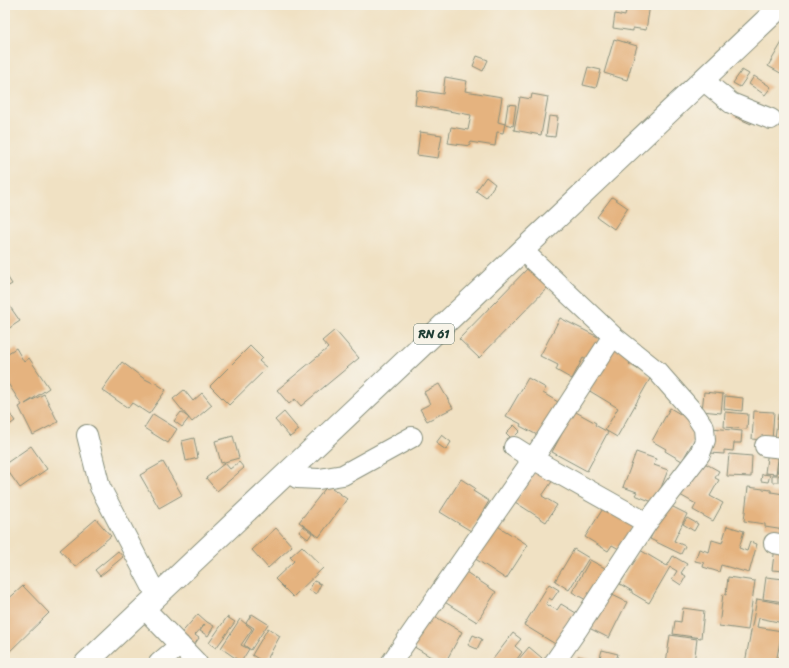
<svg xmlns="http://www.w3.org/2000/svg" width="789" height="668" font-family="Sriracha,sans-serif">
  <rect width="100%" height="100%" fill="#f7f3e8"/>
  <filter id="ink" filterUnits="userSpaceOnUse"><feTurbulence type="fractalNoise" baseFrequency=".025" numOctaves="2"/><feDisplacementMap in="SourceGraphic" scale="8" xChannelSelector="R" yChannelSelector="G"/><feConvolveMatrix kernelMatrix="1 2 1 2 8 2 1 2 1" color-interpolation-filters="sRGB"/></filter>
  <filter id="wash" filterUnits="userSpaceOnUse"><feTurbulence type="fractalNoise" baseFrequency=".012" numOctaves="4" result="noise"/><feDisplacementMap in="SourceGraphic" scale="16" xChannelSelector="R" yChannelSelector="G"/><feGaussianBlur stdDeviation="0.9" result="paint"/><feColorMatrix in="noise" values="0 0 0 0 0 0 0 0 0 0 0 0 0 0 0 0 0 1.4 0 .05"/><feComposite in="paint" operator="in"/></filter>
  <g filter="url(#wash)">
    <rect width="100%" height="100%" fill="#f0e1c3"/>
    <g id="blocks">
      <path fill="#e5b37f" d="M627,5H650L646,30L633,28V31L613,28L615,14L625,16Z
        M614,39L637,46L627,80L604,73Z
        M784,39V75L768,66Z
        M477,56L488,60L483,71L473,66Z
        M588,67L601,70L596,88L583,85Z
        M742,70L749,74L740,87L733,83Z
        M754,76L771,87L765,95L749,84Z
        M445,77L467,81L465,91L502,97L498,122L505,124L508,104L516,105L513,126L505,124L503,133L497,132L495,146L470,142V146L448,143L451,127L468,130L471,115L415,105L417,90L443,94Z
        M532,94L548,97L541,135L514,130L520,97L531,99Z
        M735,110L754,118L751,124L733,116Z
        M549,116L558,117L555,137L546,136Z
        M420,132L442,135L438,158L417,155Z
        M486,177L495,184L486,198L476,191Z
        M612,197L628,208L614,229L597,217Z
        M531,265L551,284L479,358L459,339Z
        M5,273L12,284L5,288Z
        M5,301H6L20,321L5,331Z
        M560,318L600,338L588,361L583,358L572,379L556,370L558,365L540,356Z
        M335,330L359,358L301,406L295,399L289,404L277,390L328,348L322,341Z
        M250,346L262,358L259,361L267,368L229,405L210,386Z
        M614,346L634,357L629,364L651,377L617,437L605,430L618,408L588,390Z
        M16,348L24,362L29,358L49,388L25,404L44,394L58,422L33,435L19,407L22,405L5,379V355Z
        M122,362L143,378L153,383L154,382L166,390L149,414L132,403L128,408L102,390Z
        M528,378L546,388L543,393L558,402L539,436L520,426L521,424L506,416Z
        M439,384L453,408L427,421L420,409L430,404L424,392Z
        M184,390L193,401L202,393L212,405L192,422L173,399Z
        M704,392L723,394L721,413L702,411Z
        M725,396L743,398L742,411L724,409Z
        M5,407L15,421L5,428Z
        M670,408L687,418L686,419L701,428L682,461L665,451L666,449L652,441Z
        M574,411L596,423L595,425L608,432L587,471L552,452Z
        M754,411L774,412L772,441L752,439Z
        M181,412L189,418L182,427L174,421Z
        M284,412L299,430L290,437L275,420Z
        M725,412L748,414L747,429L724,427Z
        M153,414L177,429L168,443L144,428Z
        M778,414L784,415V439L775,438Z
        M514,425L520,431L512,439L506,433Z
        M712,428L742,431L741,443H734L733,451L724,450V454L710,453Z
        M442,435L451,442L446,450L436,443Z
        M233,436L239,458L221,463L215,441Z
        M194,438L198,458L186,461L182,441Z
        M31,446L47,469L20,488L5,467V464Z
        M768,450L779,452L776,474L765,473Z
        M636,452L656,459L654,465L668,470L655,503L635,495L637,492L623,487Z
        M780,452H784V476L778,475V482H772V475H777Z
        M729,454L752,456L751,477L727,476Z
        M699,460L719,471L715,478L719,480L710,496L723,503L713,521L693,510L696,504L680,495Z
        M163,462L182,495L159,508L140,475Z
        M239,462L244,468L217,491L206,478L225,463L230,469Z
        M537,469L553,480L542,496L557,505L546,522L515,502Z
        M762,474L770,475L768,482L761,481Z
        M461,479L475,488L473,491L489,501L471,531L440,512Z
        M328,485L347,499L319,537L299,522Z
        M748,487L771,490V492L784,494V530L765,527V524L744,521Z
        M606,504L634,525L619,549L612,545L608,551L585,537Z
        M667,504L687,514L674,541L685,546L681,554L650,539Z
        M687,518L698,524L694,531L683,524Z
        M96,519L111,536L75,567L60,550Z
        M496,525L528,545L506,579L474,558Z
        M303,526L312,533L308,539L299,532Z
        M727,526L744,531L739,548L747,551L750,542L757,544L749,573L721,565L719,572L703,567L704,563L695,561L699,549L709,552L712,540L722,543Z
        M276,528L292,546L268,568L252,550Z
        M302,546L323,568L293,597L275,579L294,561L290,557Z
        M775,547L784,548V571L772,570Z
        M574,549L589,558L569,590L555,581Z
        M640,550L667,566L673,556L687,564L681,573L686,576L681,585L672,579L677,571L670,567L649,603L632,593V591L620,584Z
        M118,551L123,557L100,576L95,570Z
        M590,560L605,568L586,600L572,592Z
        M463,570L496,592L477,622L443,601Z
        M728,577L755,581L748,630L719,626L723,594L726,595Z
        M766,577L784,579V602L763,599Z
        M314,581L321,584L316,594L309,590Z
        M549,584L559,590L552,600L549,598L546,604L557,610L561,604L576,613L557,645L524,625Z
        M23,586L49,613L5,656V602Z
        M606,592L627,602L609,638L589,628Z
        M757,599L784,604L783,623L759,618L757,627L782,631L777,657L784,658V663H745Z
        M683,608L704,611L701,638L673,634L675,621L681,622Z
        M429,613L462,632L445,663H441L411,645Z
        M198,614L207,622L214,626L208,636L200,631L205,624L195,635L199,638L192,648L178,637Z
        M252,614L268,624L251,650L244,645L254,628L246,623Z
        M227,617L235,622L216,648L209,643Z
        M240,619L252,629L241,645L249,649L241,662L221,648Z
        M268,628L280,636L265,663L252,655Z
        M782,632L784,633V652L780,651Z
        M513,633L521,639L515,646L522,652L517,659L518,660L529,647L542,658L538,663H522L519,661L517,663H490Z
        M473,635L482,639L477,649L468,645Z
        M670,635L697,639L694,663H666Z
        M602,650L618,654L615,663H577L578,656L599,661Z"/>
    </g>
  </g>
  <g filter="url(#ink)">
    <use href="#blocks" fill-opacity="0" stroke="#888f7c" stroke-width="1"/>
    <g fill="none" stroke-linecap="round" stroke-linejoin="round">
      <g stroke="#888f7c" stroke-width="22">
        <path id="minor" d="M703,80L731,103L771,119
          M522,250L613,336L657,371L695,414L704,428L705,440L700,454L647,523L577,630L554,663
          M87,435L100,487L157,596
          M765,446L784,448
          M514,447L533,459L647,523
          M289,471L297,478L319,479L343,475L412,437
          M774,543L784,545
          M144,608L197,663
          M159,663L180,645
          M391,663L533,459L613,336"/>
      </g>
      <g stroke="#888f7c" stroke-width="24">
        <path id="major" d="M86,663L782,5"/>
      </g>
      <use href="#minor" stroke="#fff" stroke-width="20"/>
      <use href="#major" stroke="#fff" stroke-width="22"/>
    </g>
  </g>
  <g text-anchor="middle" stroke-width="3.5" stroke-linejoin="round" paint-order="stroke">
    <rect fill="#f7f3e8" stroke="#60746a" stroke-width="1" x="414" y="324" width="40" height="20" rx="3"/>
    <g font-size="12" font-weight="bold" fill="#1f3d34">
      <text x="434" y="338">RN 61</text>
    </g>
  </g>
  <rect width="789" height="668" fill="none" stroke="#f7f3e8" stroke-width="20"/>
</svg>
